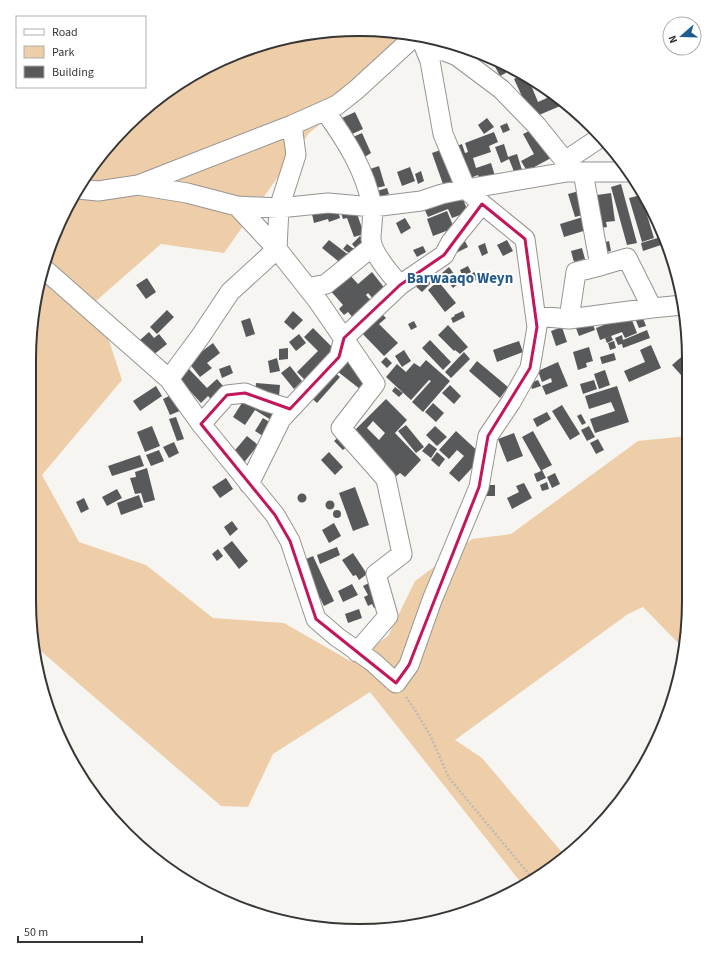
<svg xmlns="http://www.w3.org/2000/svg" width="718" height="960" font-family="'Source Sans 3',sans-serif">
  <rect width="100%" height="100%" fill="#f7f5f2"/>
  <path fill="#edcea8" d="M338,30L402,32L426,37L422,43L309,133L224,253L161,244L96,301L122,380L42,475L79,542L146,565L213,618L284,623L352,662L388,636L415,581L472,539L511,534L638,441L687,436L688,623L684,649L643,607L628,614L455,740L482,758L566,857L560,863L522,884L370,692L273,754L248,807L221,806L35,646L29,601L30,338L40,274L84,176L158,97L213,63L274,40Z"/>
  <path fill="#57595b" fill-rule="evenodd" d="M497,61L501,63L506,73L500,76L493,63Z
    M507,66L521,72L512,76Z
    M525,74L537,82L531,85L538,102L547,98L543,87L565,104L532,118L514,79Z
    M355,112L363,129L350,135L342,118Z
    M487,118L494,127L484,134L478,125Z
    M507,123L510,130L503,133L500,126Z
    M537,127L551,158L527,171L521,161L534,154L523,134Z
    M494,132L498,142L489,146L491,152L473,158L476,168L491,163L495,176L480,181L478,175L465,180L452,148L462,144L465,153L468,152L465,143Z
    M362,133L371,153L363,158L353,137Z
    M504,144L508,157L517,154L522,170L515,174L509,159L501,163L495,147Z
    M443,149L456,183L444,187L432,153Z
    M379,166L385,186L376,188L370,169Z
    M410,167L415,181L402,186L397,172Z
    M421,171L424,181L418,184L415,174Z
    M621,184L637,243L627,245L611,187Z
    M387,188L389,194L379,198L377,191Z
    M460,191L468,212L452,218L448,209L428,217L423,206Z
    M579,191L586,214L575,217L568,194Z
    M611,193L615,221L606,222L607,227L595,229L590,196Z
    M641,195L654,238L642,242L629,198Z
    M337,207L340,218L329,222L328,219L314,223L312,214Z
    M355,208L364,234L354,237L347,218L343,219L341,213Z
    M447,211L454,228L433,236L427,219Z
    M586,216L590,229L564,237L560,224Z
    M405,218L411,228L401,234L396,223Z
    M360,236L365,241L356,249L352,244Z
    M664,236L667,243L643,251L641,243Z
    M463,237L468,247L456,253L451,243Z
    M329,240L350,256L343,265L322,248Z
    M507,240L513,251L503,256L497,245Z
    M609,241L611,251L601,253L598,244Z
    M485,243L488,253L482,256L478,246Z
    M347,244L354,249L350,254L343,249Z
    M423,246L426,252L417,257L413,250Z
    M582,248L585,259L574,262L571,251Z
    M468,266L471,272L463,277L460,270Z
    M449,267L460,282L453,288L442,273Z
    M372,272L386,290L374,300L368,293L366,295L373,303L354,319L348,312L344,315L339,309L343,305L329,289L348,273L358,284Z
    M474,272L479,278L471,284L466,278Z
    M422,274L431,283L422,292L412,283Z
    M147,278L156,292L146,299L136,285Z
    M438,281L456,303L445,312L428,290Z
    M377,309L386,318L379,324L398,343L384,356L357,328Z
    M167,310L174,317L157,334L150,327Z
    M293,311L303,320L293,330L284,322Z
    M463,311L465,317L453,323L451,318L455,316L454,315Z
    M641,313L646,326L639,328L634,316Z
    M630,315L637,333L625,338L622,332L600,340L596,328Z
    M590,317L595,330L579,336L574,323Z
    M250,318L255,334L246,337L241,321Z
    M414,321L417,327L411,330L408,324Z
    M448,325L468,347L460,354L455,350L454,351L438,335Z
    M562,327L567,342L556,346L551,331Z
    M313,328L336,351L306,381L297,372L318,351L304,337Z
    M647,330L650,338L623,348L622,344L618,345L615,338L622,335L623,340Z
    M149,332L154,338L159,334L167,344L152,356L140,340Z
    M299,334L306,343L296,351L289,342Z
    M611,336L613,340L607,343L605,338Z
    M430,340L451,362L443,370L422,348Z
    M519,341L523,352L497,362L493,350Z
    M614,341L616,348L610,350L608,343Z
    M213,343L220,353L207,363L212,368L200,377L188,362Z
    M651,345L661,368L629,382L624,371L645,362L640,350Z
    M589,347L593,361L586,363L587,367L578,370L573,352Z
    M288,348V359L279,360V349Z
    M404,350L411,361L402,367L395,356Z
    M464,352L470,359L451,378L445,372Z
    M614,353L616,360L602,364L600,357Z
    M686,353L687,371L681,375L672,365Z
    M343,356L369,377L360,389L333,368Z
    M386,357L392,363L387,368L381,362Z
    M277,358L280,371L270,373L268,361Z
    M426,360L450,381L423,412L412,402L431,381L429,380L411,400L386,377L397,364L406,372L414,363L420,367Z
    M477,361L508,387L500,398L469,371Z
    M558,362L568,386L546,395L542,386L552,382L551,378L542,382L538,371Z
    M230,365L233,373L222,378L219,369Z
    M290,366L302,381L294,389L281,373Z
    M189,369L207,388L217,379L224,387L211,399L208,396L201,403L179,379Z
    M331,369L340,377L317,403L308,395Z
    M605,370L610,385L599,389L594,374Z
    M538,380L541,386L532,389L530,383Z
    M594,380L597,389L583,394L580,384Z
    M256,383L280,385L279,397L255,395Z
    M450,385L461,396L454,404L442,393Z
    M156,386L162,396L140,411L133,401Z
    M617,386L629,422L595,433L590,419L615,411L611,402L589,409L585,396Z
    M395,387L403,393L399,397L392,391Z
    M175,393L182,410L170,415L163,399Z
    M247,395L275,414L271,420L255,410L245,425L233,417Z
    M386,399L407,420L395,433L421,460L405,477L400,473L394,478L350,435ZM373,421L385,433L379,440L367,428Z
    M433,403L444,413L436,422L425,412Z
    M562,405L580,434L570,440L552,411Z
    M547,412L551,419L537,427L533,419Z
    M581,414L586,423L582,425L577,416Z
    M176,417L184,439L177,441L169,419Z
    M263,418L271,423L263,436L255,431Z
    M406,425L424,447L416,453L398,431Z
    M152,426L160,446L145,452L137,432Z
    M435,426L447,437L437,446L426,435Z
    M589,426L595,437L587,441L581,430Z
    M456,431L483,456L459,482L449,473L464,456L457,450L449,459L439,450Z
    M533,431L552,465L542,470L546,478L537,482L534,474L541,471L522,437Z
    M514,433L523,456L507,462L498,439Z
    M342,434L351,443L343,450L334,441Z
    M247,436L258,445L242,465L230,456Z
    M598,439L604,450L596,454L590,443Z
    M174,442L179,453L169,458L163,447Z
    M429,443L437,449L431,458L422,451Z
    M159,450L164,461L151,466L146,455Z
    M329,452L343,467L335,475L321,460Z
    M437,452L445,459L439,467L431,460Z
    M140,455L144,466L112,476L108,466Z
    M147,468L155,500L144,503L141,493L135,494L130,478L136,477L135,472Z
    M555,473L560,484L552,488L547,477Z
    M226,478L233,489L220,498L212,487Z
    M547,482L549,489L542,491L540,485Z
    M524,483L532,498L512,509L507,498L519,492L516,486Z
    M487,485H495V496H486Z
    M355,487L369,525L353,531L339,493Z
    M117,489L122,498L107,506L102,497Z
    M297.5 498a4.5 4.5 0 1 1 9 0a4.5 4.5 0 1 1-9 0Z
    M139,495L143,507L121,515L117,503Z
    M84,498L89,509L81,513L76,502Z
    M325.5 505a4.5 4.5 0 1 1 9 0a4.5 4.5 0 1 1-9 0Z
    M333 514a4 4 0 1 1 8 0a4 4 0 1 1-8 0Z
    M232,521L238,529L230,536L224,527Z
    M334,523L341,536L329,543L322,530Z
    M232,541L248,561L239,569L223,548Z
    M337,547L340,555L320,564L317,555Z
    M218,549L223,556L217,561L212,554Z
    M353,553L367,574L359,580L356,575L353,576L342,560Z
    M313,556L334,601L324,606L320,598H319L304,560Z
    M371,582L382,604L374,608L372,604L368,606L364,597L368,595L363,586Z
    M352,584L358,595L343,602L338,591Z
    M359,609L362,618L348,623L345,614Z"/>
  <g fill="none" stroke-linecap="round" stroke-linejoin="round">
    <g stroke="#969492" stroke-width="21">
      <path id="minor" d="M425,48L444,51L457,56L501,89L537,126L565,161
        M325,111C346,140 365,170 372,206C374,216 371,228 371,239C372,253 391,275 400,285
        M567,172L565,161L601,137
        M583,172L600,266L627,258L652,308
        M138,185L187,193L237,206L279,208L328,203L373,207L421,201L442,194L466,189L567,172H629
        M78,189L98,191L138,185L292,125L337,105L356,90L416,35
        M237,206L277,249L318,301L375,384L341,428L386,479L402,554L376,574L388,616L357,652
        M43,268L169,379L201,424L275,515L290,541L316,619L337,637L373,662L396,683L409,665L432,600L479,487L488,436L511,402L530,368L537,327L525,239L482,204L466,189L443,134L430,61L420,36
        M308,288L326,284L372,247
        M536,316L569,319L652,308L683,305
        M569,319L576,272L600,266
        M169,379L200,337L230,292L277,249L279,208L296,155L292,125
        M201,424L227,395L245,393L264,401L290,409
        M249,484L281,419L339,357L344,338L400,285L444,255L451,242L482,204"/>
    </g>
    <path stroke="#bcbab8" stroke-width="2.5" stroke-dasharray="2 2" stroke-linecap="butt" d="M406,697L415,710L431,737L449,778L533,879"/>
    <use href="#minor" stroke="#fff" stroke-width="19"/>
  </g>
  <path fill="none" stroke="#c2185b" stroke-width="3" stroke-linejoin="round" d="M482,204L525,239L537,327L530,368L488,436L479,487L409,665L396,683L316,619L290,541L275,515L201,424L227,395L245,393L290,409L339,357L344,338L400,285L444,255Z"/>
  <g text-anchor="middle" stroke-width="4" stroke-linejoin="round" paint-order="stroke">
    <g font-size="15" font-weight="bold" fill="#235a8c" stroke="#fff">
      <text x="460" y="283">Barwaaqo Weyn</text>
    </g>
  </g>
  <path d="M0 0H718V960H0ZM359 36H359A323 323 0 0 1 682 359V601A323 323 0 0 1 359 924H359A323 323 0 0 1 36 601V359A323 323 0 0 1 359 36Z" fill="#fff" fill-rule="evenodd"/>
  <path fill="none" stroke="#373635" stroke-width="2" d="M359 36H359A323 323 0 0 1 682 359V601A323 323 0 0 1 359 924H359A323 323 0 0 1 36 601V359A323 323 0 0 1 359 36Z"/>
  <rect x="16" y="16" width="130" height="72" fill="#ffffff" stroke="#afafae"/>
  <rect x="24" y="29" width="20" height="6" fill="#ffffff" stroke="#afafae"/>
  <text x="52" y="36" font-size="12" fill="#373635">Road</text>
  <rect x="24" y="46" width="20" height="12" fill="#edcea8" stroke="#afafae"/>
  <text x="52" y="56" font-size="12" fill="#373635">Park</text>
  <rect x="24" y="66" width="20" height="12" fill="#57595b" stroke="#afafae"/>
  <text x="52" y="76" font-size="12" fill="#373635">Building</text>
  <g transform="translate(682 36) rotate(250)"><circle r="19" fill="#ffffff" stroke="#afafae"/>
  <path d="M0-3L7 15L0 10L-7 15Z" fill="#1e5c92"/>
  <text y="-6" font-size="11" font-weight="bold" text-anchor="middle" fill="#373635">N</text>
  </g>
  <path d="M18 936v6h124v-6" fill="none" stroke="#373635" stroke-width="2"/>
  <text x="24" y="936" font-size="12" fill="#373635" stroke="#ffffff" stroke-width="3" paint-order="stroke">50 m</text>
</svg>
